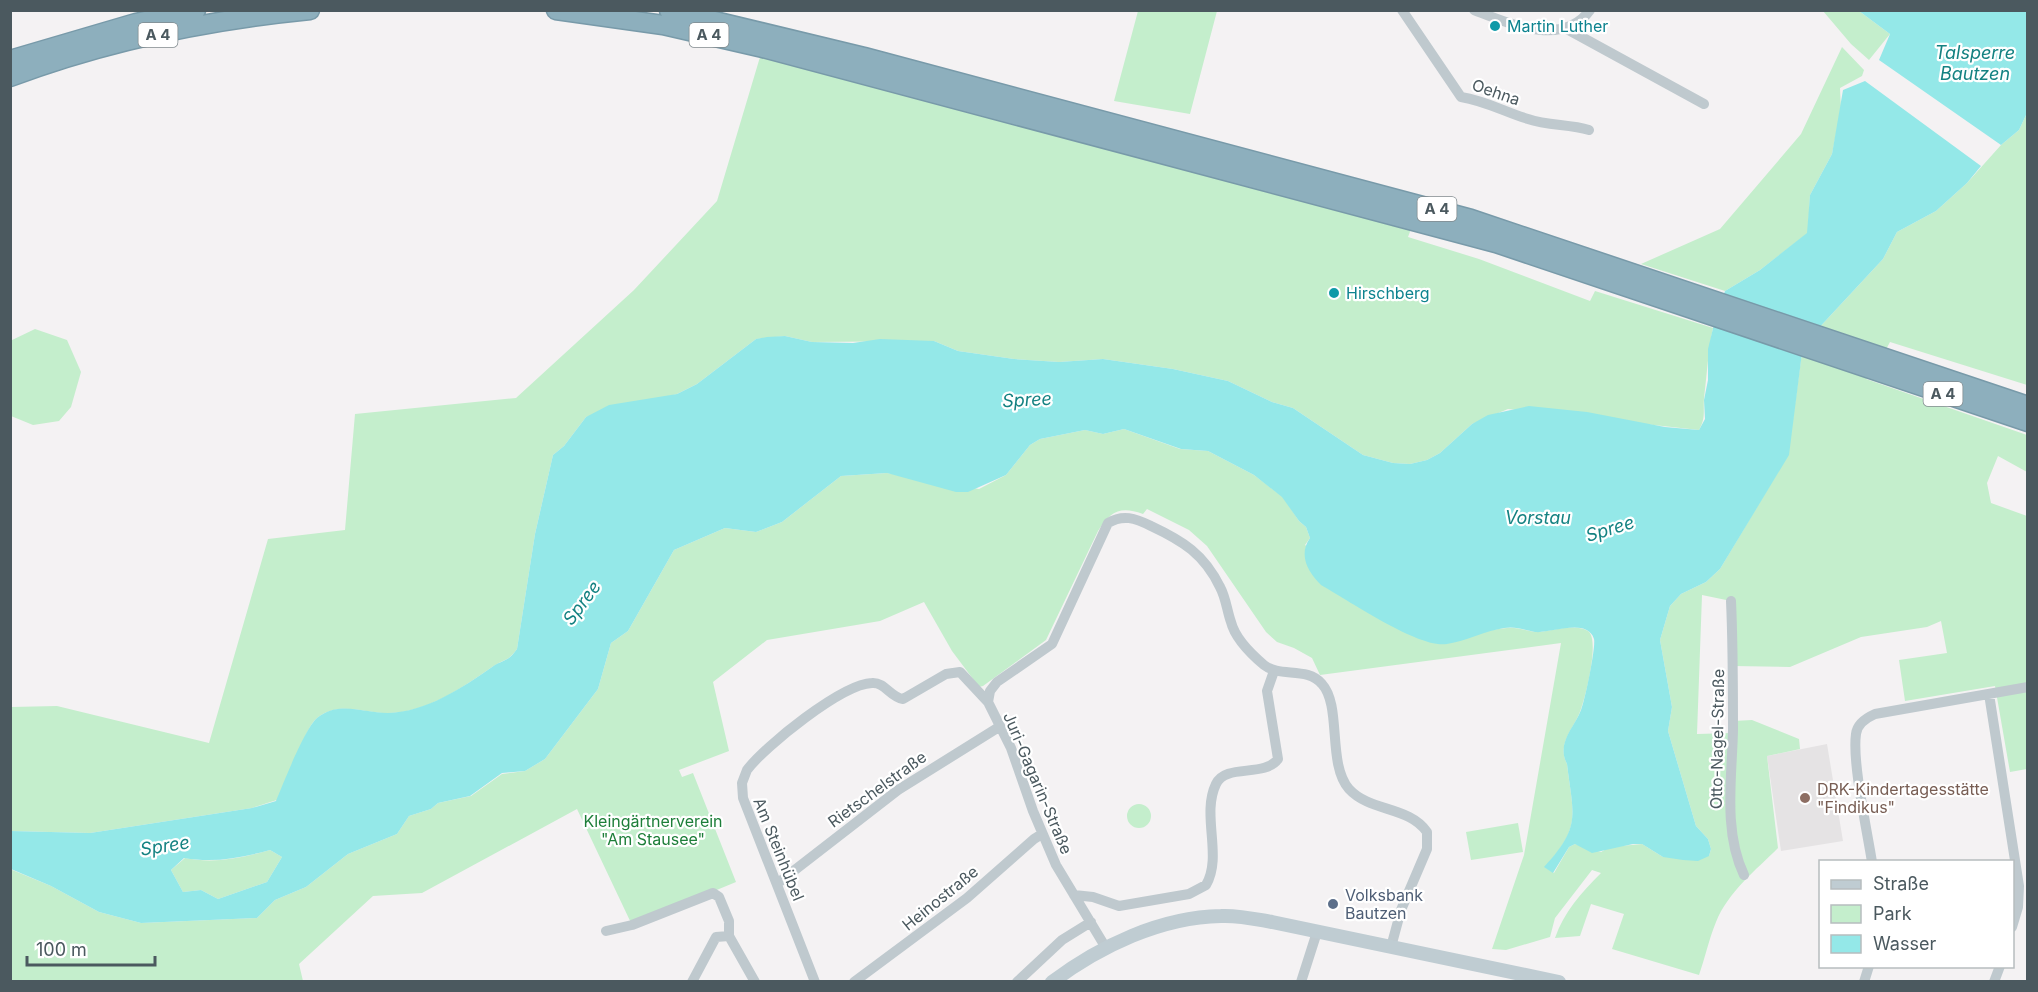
<svg xmlns="http://www.w3.org/2000/svg" width="2038" height="992" font-family="Inter,sans-serif">
  <rect width="100%" height="100%" fill="#f4f2f3"/>
  <path fill="#e5e3e4" d="M1827,744L1843,841L1781,851L1767,756Z"/>
  <path fill="#c4eecc" d="M1138,11H1217L1190,114L1114,101Z
    M1823,11H1859L1890,34L1869,60L1851,44Z
    M1842,47L1864,70L1862,76L1840,88L1841,109L1832,154L1810,195L1808,233L1760,270L1725,291L1641,264L1720,229L1801,134Z
    M760,57L1411,229L1408,237L1479,259L1590,301L1595,291L1713,328C1708,351 1707,375 1704,398C1703,411 1706,418 1699,430L1508,409L1472,424L1440,453L1427,460L1410,464L1393,463L1363,455L1293,408L1272,402L1228,381L1173,369L1103,359L1059,362L1014,359L958,351L934,341L812,342L785,336L756,339L697,384L677,394L586,417L564,446L553,455L535,534L517,649C508,662 503,659 492,667C462,688 426,713 388,713C363,713 337,700 316,719C308,726 298,753 293,764L368,771L252,808L90,833L11,831V707L57,706L209,743L268,539L345,530L355,414L516,398L634,290L717,201Z
    M2027,113V385L1890,342L1875,370L1866,379L2027,435V472L1998,456L1987,483L1991,503L2027,516V769L2010,772L1995,686L1905,701L1899,660L1947,653L1941,621L1927,627L1861,637L1790,667L1733,666L1731,601L1702,595L1697,734L1732,733L1733,721L1752,720L1799,739L1800,749L1767,756L1778,848C1756,870 1728,892 1716,922C1709,939 1705,958 1699,975L1612,949L1624,914L1591,904L1580,936L1555,938C1564,912 1581,893 1601,873L1592,870L1555,918L1550,937L1506,950L1492,949L1524,855L1561,643L1320,675L1312,658L1294,648L1277,642L1266,632L1207,546L1189,530L1147,509L1143,514C1120,506 1111,511 1098,531L1046,640L983,686L979,687L952,651L924,602L880,621L767,640L713,682L729,751L679,770L682,777L693,773L736,882L632,925L577,809L422,893L373,896L299,964L303,981H11L10,869L51,886L99,912L141,923L257,918L275,900L306,887L348,854L397,834L409,816L431,809L438,803L471,796L502,774L525,771L545,759L598,689L611,643L628,631L674,550L725,528L756,532L782,522L841,476L887,473L979,489L1006,475L1030,445L1040,439L1085,430L1103,434L1124,429L1180,449L1208,451L1254,475L1283,497L1299,521L1306,527L1310,538L1305,545L1445,644C1464,639 1487,629 1507,628C1518,627 1528,632 1538,632C1553,631 1574,623 1588,631C1600,639 1586,695 1581,709C1575,728 1556,743 1567,764C1573,815 1582,826 1545,867L1554,873L1569,847L1575,844L1601,852L1610,847L1642,844L1663,857L1709,856L1711,849L1708,839L1696,826L1668,731L1672,707L1660,640L1670,606L1681,594L1706,582L1720,569L1788,455L1803,345L1883,259L1897,232L1936,211L1967,183L2001,145L2019,130Z
    M35,329L67,340L81,372L71,407L59,421L33,425L11,416L10,341Z
    M1127 816a12 12 0 1 1 24 0a12 12 0 1 1-24 0Z
    M1518,823L1523,852L1471,860L1466,832Z
    M270,850L282,857L267,882L218,899L201,890L183,892L171,870L185,858C214,864 241,858 270,850Z"/>
  <path fill="#94e8e8" fill-rule="evenodd" d="M1859,11H2027V113L2019,130L2001,145L1879,60L1890,34Z
    M1865,81L1981,166L1967,183L1936,211L1897,232L1883,259L1803,345L1789,455L1720,569L1706,582L1681,594L1670,606L1660,640L1672,707L1668,731L1696,826L1708,839L1711,849L1709,856L1698,861L1683,860L1663,857L1642,844H1633L1592,853L1575,844L1569,847L1553,873L1544,867C1582,826 1573,815 1567,764C1556,743 1574,728 1581,710C1585,700 1596,647 1594,639C1587,617 1550,634 1535,632C1525,630 1515,626 1504,628C1485,631 1466,641 1447,644C1419,649 1348,600 1321,585C1308,572 1298,555 1310,538L1306,527L1299,521L1282,497L1254,475L1208,451L1181,449L1124,429L1103,434L1085,430L1040,439L1030,445L1006,475L968,492H956L887,473L841,476L782,522L756,532L725,528L674,550L628,631L611,643L598,689L545,759L525,771L502,773L470,796L438,803L431,809L409,816L397,834L348,854L306,887L275,900L257,918L141,923L99,912L51,886L11,869V831L90,833L252,808L276,801C283,784 305,728 317,718C339,700 363,713 388,713C426,712 462,688 492,667C504,659 508,662 517,649L535,534L553,455L564,446L586,417L609,405L677,394L697,384L756,339L767,337L785,336L812,342L853,343L880,339L934,341L958,351L1014,359L1059,362L1103,359L1173,369L1228,381L1272,402L1293,408L1363,455L1393,463L1410,464L1427,460L1440,453L1472,424L1488,415L1529,406L1587,412L1665,427L1699,430L1705,419L1704,400L1708,380V349L1716,316L1725,291L1760,270L1807,233L1810,195L1832,154L1843,90ZM270,850L282,857L267,882L218,899L201,890L183,892L171,870L184,858C214,863 241,858 270,850Z"/>
  <g fill="none" stroke-linecap="round" stroke-linejoin="round">
    <g stroke="#789aa9" stroke-width="21">
      <path id="highway" d="M556,10L663,25L763,48L1496,243L2028,422
        M669,10L864,57L1471,219L2028,406
        M10,60L136,23L196,10
        M10,77C106,41 209,20 310,10"/>
    </g>
    <path stroke="#bfc9ce" stroke-width="10" d="M1402,10L1461,97C1486,101 1505,112 1528,119C1548,126 1569,124 1589,130
      M1474,10C1508,23 1563,48 1590,10
      M1565,28L1704,104
      M1731,601C1733,644 1733,687 1733,730C1732,777 1723,831 1744,875
      M1989,694L2019,886L2018,907L2012,927
      M1872,862C1867,830 1852,762 1856,734C1857,724 1866,718 1875,714L2028,687
      M778,883L898,790L999,727
      M1074,895L1093,897L1119,906L1189,894L1206,885C1223,856 1201,815 1216,784C1226,763 1264,778 1278,759L1267,691L1274,671
      M606,931L632,925L713,893L719,897L729,921V936L755,982
      M1106,948L1056,865L1033,811L1011,748L988,702L990,691L997,682L1052,644L1108,523C1123,514 1135,518 1151,526C1183,541 1204,554 1220,587C1226,598 1227,611 1231,622C1235,638 1251,654 1264,665C1280,678 1307,666 1322,684C1342,706 1327,764 1349,789C1370,812 1409,806 1427,832V849L1401,910L1391,947
      M692,982L716,937L729,936
      M815,982L743,798L742,783L747,770C765,746 842,684 872,683C885,682 890,697 903,699L946,674L960,672L988,702
      M854,982L967,898L1034,839L1042,834
      M1017,982L1062,940L1091,922
      M1301,982L1317,932
      M1864,982L1869,966
      M1994,982L2000,966"/>
    <path stroke="#bfccd2" stroke-width="14" d="M1052,982C1100,946 1161,917 1221,916C1238,915 1255,919 1272,922L1559,982"/>
    <use href="#highway" stroke="#8dafbd" stroke-width="18"/>
  </g>
  <g fill="#0f9aa8" stroke="#fff" stroke-width="2">
    <circle cx="1495" cy="26" r="6"/>
    <circle cx="1334" cy="293" r="6"/>
  </g>
  <circle fill="#8d6e63" stroke="#fff" stroke-width="2" cx="1805" cy="798" r="6"/>
  <circle fill="#5c6f8a" stroke="#fff" stroke-width="2" cx="1333" cy="904" r="6"/>
  <g text-anchor="middle" stroke-width="4.5" stroke-linejoin="round" paint-order="stroke">
    <g fill="#fff" stroke="#818b8f" stroke-width="1.5">
      <rect x="138.5" y="23" width="39" height="24" rx="4.5"/>
      <rect x="689.5" y="23" width="39" height="24" rx="4.5"/>
      <rect x="1417.5" y="197" width="39" height="24" rx="4.5"/>
      <rect x="1923.5" y="382" width="39" height="24" rx="4.5"/>
    </g>
    <g font-size="15" font-weight="bold" fill="#4b595f">
      <text x="158" y="40">A 4</text>
      <text x="709" y="40">A 4</text>
      <text x="1437" y="214">A 4</text>
      <text x="1943" y="399">A 4</text>
    </g>
    <g font-size="16" fill="#0d838f" stroke="#fff" text-anchor="start">
      <text x="1507" y="32">Martin Luther</text>
      <text x="1346" y="299">Hirschberg</text>
    </g>
    <g font-size="16" fill="#4b595f" stroke="#fff">
      <text transform="translate(1496 92) rotate(19)" y="6">Oehna</text>
      <text transform="translate(1717 739) rotate(-89)" y="6">Otto-Nagel-Straße</text>
      <text transform="translate(1038 783) rotate(67)" y="6">Juri-Gagarin-Straße</text>
      <text transform="translate(877 789) rotate(-36)" y="6">Rietschelstraße</text>
      <text transform="translate(779 849) rotate(68)" y="6">Am Steinhübel</text>
      <text transform="translate(940 898) rotate(-39)" y="6">Heinostraße</text>
    </g>
    <g font-size="16" fill="#785e54" stroke="#fff" text-anchor="start">
      <text x="1817" y="795">DRK-Kindertagesstätte<tspan x="1817" dy="18">"Findikus"</tspan></text>
    </g>
    <g font-size="16" fill="#1d7e39" stroke="#fff">
      <text x="653" y="827">Kleingärtnerverein<tspan x="653" dy="18">"Am Stausee"</tspan></text>
    </g>
    <g font-size="16" fill="#4e5e75" stroke="#fff" text-anchor="start">
      <text x="1345" y="901">Volksbank<tspan x="1345" dy="18">Bautzen</tspan></text>
    </g>
    <g font-size="18" font-style="italic" fill="#148282" stroke="#fff">
      <text x="1975" y="59">Talsperre<tspan x="1975" dy="21">Bautzen</tspan></text>
      <text transform="translate(1027 400) rotate(-3)" y="6">Spree</text>
      <text x="1538" y="524">Vorstau</text>
      <text transform="translate(1610 529) rotate(-17)" y="6">Spree</text>
      <text transform="translate(582 603) rotate(-53)" y="6">Spree</text>
      <text transform="translate(165 846) rotate(-9)" y="6">Spree</text>
    </g>
  </g>
  <rect width="2038" height="992" fill="none" stroke="#4b595f" stroke-width="24"/>
  <rect x="1819" y="860" width="195" height="108" fill="#ffffff" stroke="#b7bdbf" stroke-width="1.5"/>
  <rect x="1831" y="880" width="30" height="9" fill="#bfccd2" stroke="#b7bdbf" stroke-width="1.5"/>
  <text x="1873" y="890" font-size="18" fill="#4b595f">Straße</text>
  <rect x="1831" y="905" width="30" height="18" fill="#c4eecc" stroke="#b7bdbf" stroke-width="1.5"/>
  <text x="1873" y="920" font-size="18" fill="#4b595f">Park</text>
  <rect x="1831" y="935" width="30" height="18" fill="#94e8e8" stroke="#b7bdbf" stroke-width="1.5"/>
  <text x="1873" y="950" font-size="18" fill="#4b595f">Wasser</text>
  <path d="M27 956v9h128v-9" fill="none" stroke="#4b595f" stroke-width="3"/>
  <text x="36" y="956" font-size="18" fill="#4b595f" stroke="#ffffff" stroke-width="4.5" paint-order="stroke">100 m</text>
</svg>
